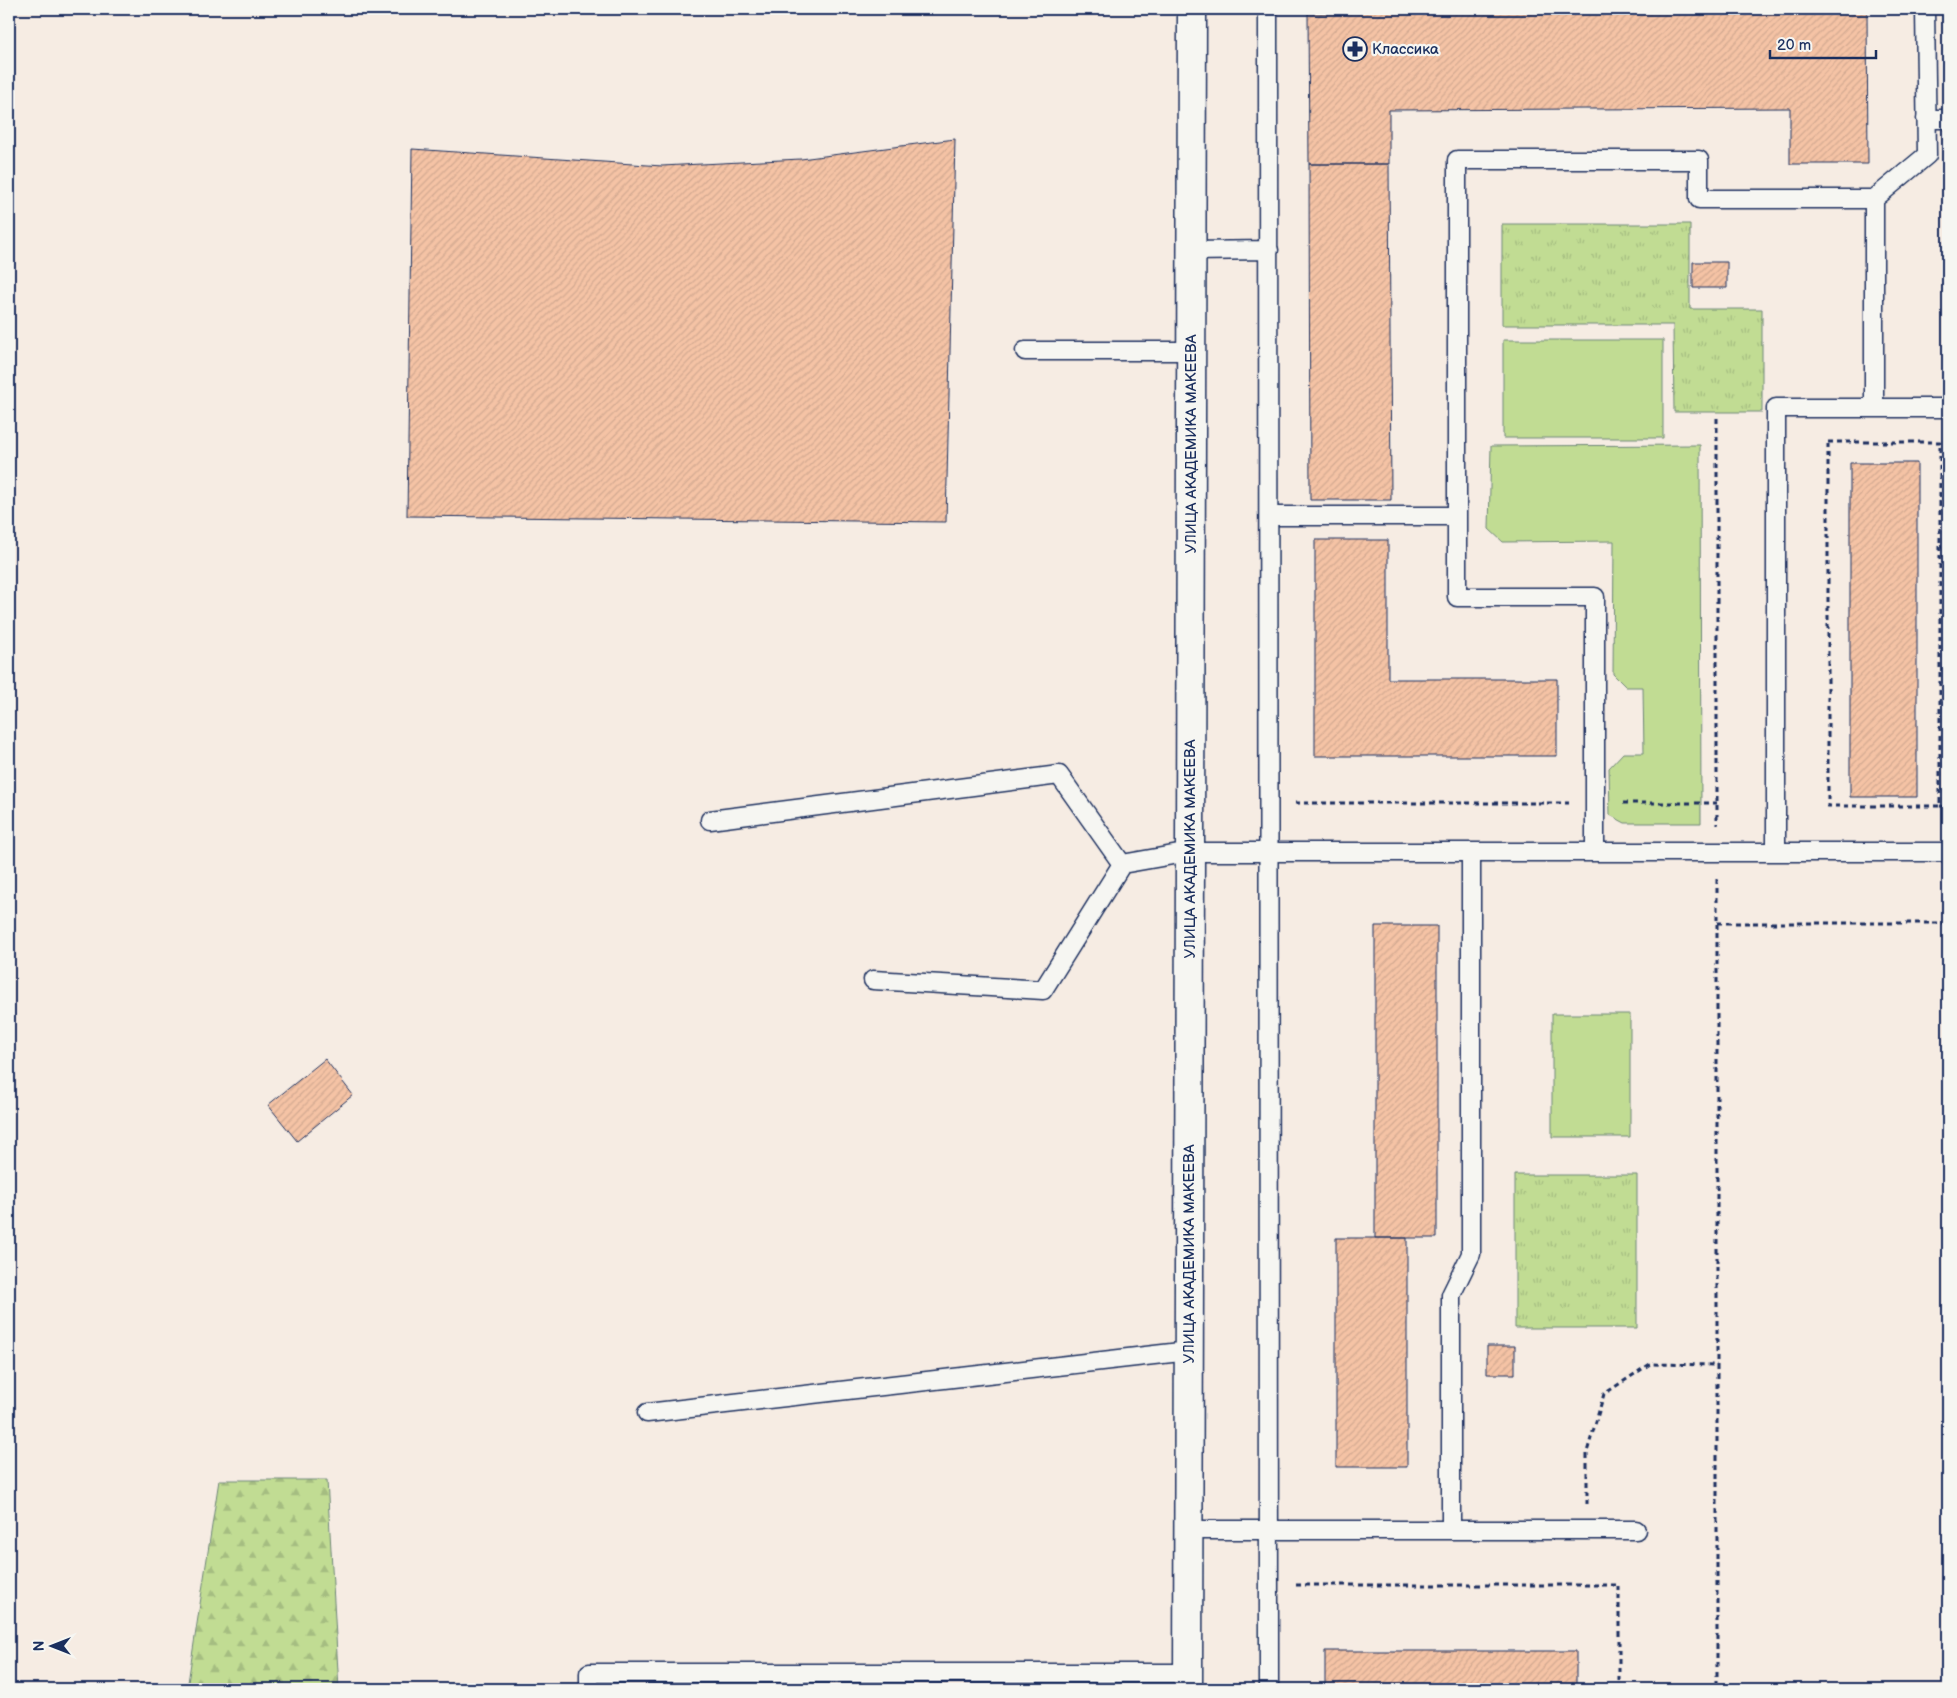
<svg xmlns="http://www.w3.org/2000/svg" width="1957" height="1698" font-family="'Balsamiq Sans',sans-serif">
  <defs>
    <pattern id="forest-firs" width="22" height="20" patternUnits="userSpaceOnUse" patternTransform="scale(1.25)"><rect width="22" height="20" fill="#c1dc93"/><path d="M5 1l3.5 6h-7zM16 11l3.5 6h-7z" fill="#a5bd81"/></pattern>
    <pattern id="park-tufts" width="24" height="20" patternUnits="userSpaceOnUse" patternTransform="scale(1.25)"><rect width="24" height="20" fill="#c1dc93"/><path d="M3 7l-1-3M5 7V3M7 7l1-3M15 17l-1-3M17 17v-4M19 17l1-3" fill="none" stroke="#a5bd81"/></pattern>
    <pattern id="building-hatch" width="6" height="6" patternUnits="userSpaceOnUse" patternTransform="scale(1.25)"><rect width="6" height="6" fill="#f5c3a5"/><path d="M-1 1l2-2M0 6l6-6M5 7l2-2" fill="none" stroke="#d1a890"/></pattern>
  </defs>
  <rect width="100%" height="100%" fill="#f6ece3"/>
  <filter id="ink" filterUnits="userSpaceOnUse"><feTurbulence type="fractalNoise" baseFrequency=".02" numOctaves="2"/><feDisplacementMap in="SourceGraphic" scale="10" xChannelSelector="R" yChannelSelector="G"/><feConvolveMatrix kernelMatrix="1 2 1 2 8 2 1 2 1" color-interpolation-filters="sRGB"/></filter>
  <g filter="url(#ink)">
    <path fill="#c1dc93" stroke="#6e8678" d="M1503,340H1663V438H1503Z
      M1700,445L1701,823H1625L1610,815L1609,768L1623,753H1644L1643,687H1626L1613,674L1614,541L1503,542L1489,529L1491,446Z
      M1552,1014H1630V1137H1552Z"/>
    <path fill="url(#forest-firs)" stroke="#6e8678" d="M219,1480H327L339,1689H187Z"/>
    <path fill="url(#park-tufts)" stroke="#6e8678" d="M1502,224H1690V309H1762V412H1674L1673,325H1502Z
      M1515,1175H1637V1328H1515Z"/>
    <path fill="url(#building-hatch)" stroke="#1b2f5e" d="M1343,9H1840V11H1867L1868,164H1790V108L1389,110V164H1309L1308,13H1343Z
      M955,139L946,522L407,516L412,149L662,166L801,159Z
      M1309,164H1389L1391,500H1310Z
      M1693,262H1727V288H1693Z
      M1850,463H1917V797H1850Z
      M1315,540H1388V679H1557V756H1315Z
      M1375,926H1437V1238H1375Z
      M325,1059L353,1095L297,1141L268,1105Z
      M1336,1238H1407V1467H1336Z
      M1487,1346H1515V1374H1487Z
      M1325,1651H1576V1689H1325Z"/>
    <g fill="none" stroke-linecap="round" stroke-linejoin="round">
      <g stroke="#1b2f5e" stroke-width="21">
        <path id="lane" d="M1268,9L1269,1689
          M1926,119H1948
          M1874,199L1927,155L1925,9
          M1191,251L1269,250
          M1025,351H1191
          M1269,516H1457
          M710,820L1059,775L1122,864
          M1595,852V597H1457V160H1699V199H1874V408
          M1776,852V408H1948
          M873,980L1043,990L1122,864L1190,852H1948
          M647,1413L1189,1351
          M1188,1530H1636
          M1451,1530V1295L1471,1254V852
          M589,1689V1673H1188"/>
      </g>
      <g stroke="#1b2f5e" stroke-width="31">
        <path id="secondary" d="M1188,1689L1192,9"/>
      </g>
      <path stroke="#1b2f5e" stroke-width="3" stroke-dasharray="5 4" stroke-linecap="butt" d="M1717,418V825
        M1828,442H1940V806H1828Z
        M1295,803H1569
        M1623,803H1717
        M1940,806L1948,807
        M1717,879V1689
        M1717,923H1948
        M1587,1504V1452L1604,1394L1650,1364L1717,1365
        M1296,1585H1619V1689"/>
      <use href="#lane" stroke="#f6f6f2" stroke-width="18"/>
      <use href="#secondary" stroke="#f6f6f2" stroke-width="28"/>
    </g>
  </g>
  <defs>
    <g id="pharmacy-ring" transform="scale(1.25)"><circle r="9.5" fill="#f6f6f2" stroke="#1b2f5e" stroke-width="1.5"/><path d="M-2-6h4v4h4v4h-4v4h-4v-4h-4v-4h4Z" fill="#1b2f5e"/></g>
  </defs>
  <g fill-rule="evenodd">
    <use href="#pharmacy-ring" x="1355" y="49"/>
  </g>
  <g text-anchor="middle" stroke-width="4.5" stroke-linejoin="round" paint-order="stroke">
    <g font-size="15" fill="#1b2f5e" stroke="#f6f6f2" text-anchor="start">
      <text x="1372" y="54">Классика</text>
    </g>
    <g font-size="15" fill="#1b2f5e" stroke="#f6f6f2">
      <text transform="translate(1191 444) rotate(-90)" y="5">УЛИЦА АКАДЕМИКА МАКЕЕВА</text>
      <text transform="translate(1190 849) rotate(-90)" y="5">УЛИЦА АКАДЕМИКА МАКЕЕВА</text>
      <text transform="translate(1189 1254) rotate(-90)" y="5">УЛИЦА АКАДЕМИКА МАКЕЕВА</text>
    </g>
  </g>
  <rect width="1957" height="1698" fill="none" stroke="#f6f6f2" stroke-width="30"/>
  <rect x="15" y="15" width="1927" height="1668" fill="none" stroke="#1b2f5e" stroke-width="2" filter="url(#ink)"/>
  <g transform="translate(52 1646) rotate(270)" stroke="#f6f6f2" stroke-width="4" paint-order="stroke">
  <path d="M0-4L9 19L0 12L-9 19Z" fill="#1b2f5e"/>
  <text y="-8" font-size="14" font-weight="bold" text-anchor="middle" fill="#1b2f5e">N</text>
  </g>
  <path d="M1770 50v8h106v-8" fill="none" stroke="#1b2f5e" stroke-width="2.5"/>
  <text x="1777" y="50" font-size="15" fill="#1b2f5e" stroke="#f6f6f2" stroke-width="4" paint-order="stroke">20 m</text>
</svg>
